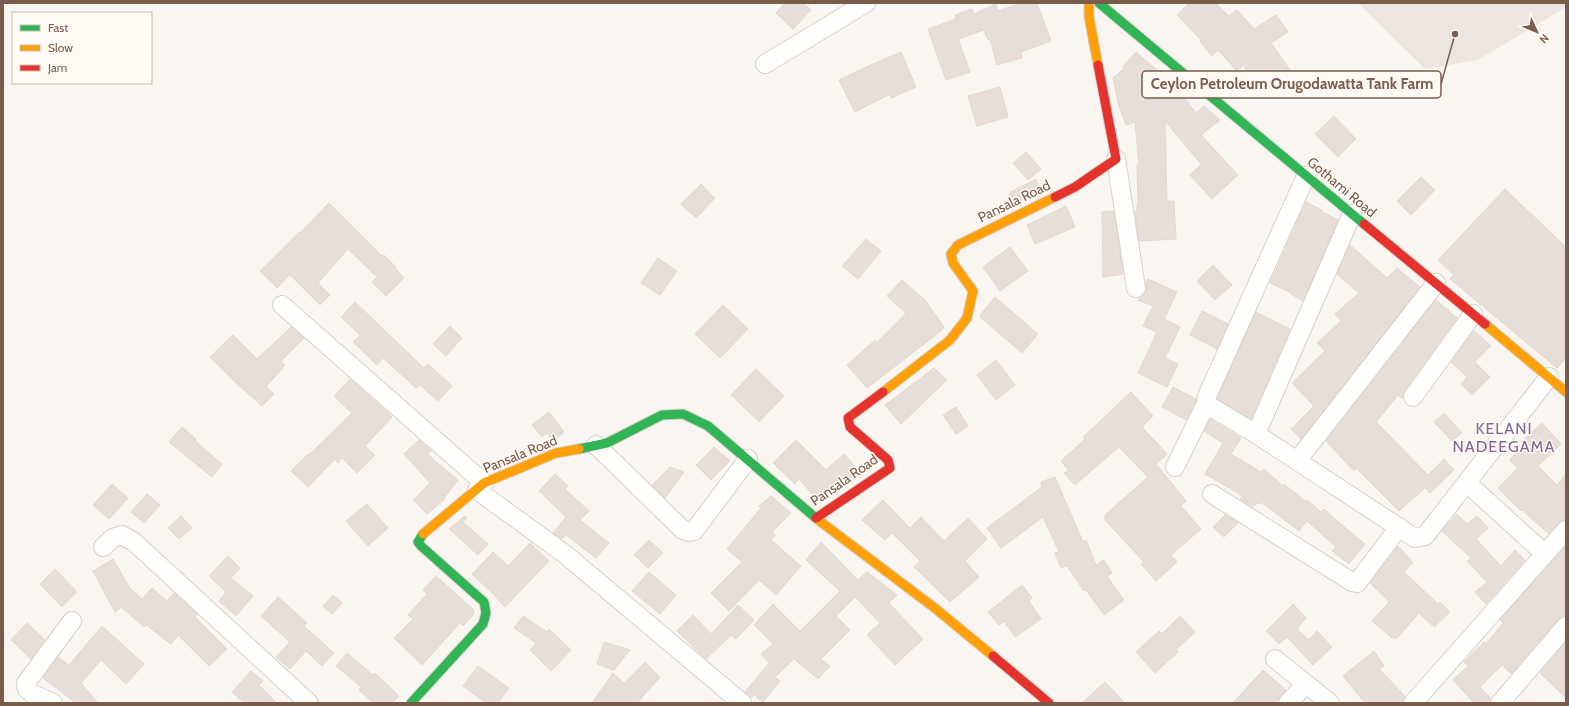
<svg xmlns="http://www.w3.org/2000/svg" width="1569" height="706" font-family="Cabin,sans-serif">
  <rect width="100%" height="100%" fill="#f9f5f0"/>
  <path fill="#ede5e0" d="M1358,3H1566V7L1478,60L1425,69Z"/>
  <path fill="#e6ded7" stroke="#e2d8d2" d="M785,3H804L811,10L793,29L776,13Z
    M1021,3H1037L1051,41L1021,52L1022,58L997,65L990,39L988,40L984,30L958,39L970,72L946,80L928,29L956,19L955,15L972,9L974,14L996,4L998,11Z
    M1189,3H1215L1229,16L1237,10L1254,29L1276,15L1288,32L1271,43L1295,77L1267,97L1243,65L1237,71L1218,50L1212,56L1200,41L1201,40L1177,15Z
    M901,52L916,87L891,98L890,94L855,112L839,80L866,67Z
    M1136,52L1159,72L1161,71L1167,76L1196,113L1204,106L1220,120L1201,135L1238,175L1212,199L1190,175L1201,164L1165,121L1167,201H1174L1176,239L1139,241L1135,211H1137V203H1138L1137,165H1139L1135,122L1126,125L1119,106L1113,78L1125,68L1123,67Z
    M1000,87L1008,117L977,126L968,96Z
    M1334,116L1356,139L1338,157L1315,134Z
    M1026,152L1041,169L1028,180L1013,163Z
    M1421,177L1435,190L1411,215L1397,201Z
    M1036,179L1041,190L1015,203L1009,193Z
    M701,184L715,198L696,218L681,204Z
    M1505,189L1566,247V358L1557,368L1450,279L1454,275L1438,260Z
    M1306,202L1322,210L1321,211L1338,220L1303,301L1291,294L1292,293L1270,283Z
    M329,203L382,256L384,255L396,267L395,268L404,278L386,296L372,282L377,277L348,249L318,283L330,295L320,305L290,275L277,288L260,271L299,232L300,233Z
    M1066,206L1075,227L1035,244L1027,225Z
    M1114,211L1123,274L1103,277L1102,212Z
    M866,239L881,251L858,279L842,266Z
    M1350,245L1387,278L1397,268L1420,287L1301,439L1291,429L1314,406L1292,383L1325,351L1317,343L1341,321L1335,314L1359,293L1337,274Z
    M1010,247L1028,271L1000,291L983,267Z
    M658,258L677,271L660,295L641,283Z
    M1213,265L1232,285L1215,300L1197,281Z
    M1148,279L1177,292L1164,319L1180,327L1165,358L1178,364L1167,387L1138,373L1157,332L1143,326L1153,306L1138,300L1146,292V283Z
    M902,280L925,300L944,327L941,331L867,388L847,365L875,340L876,343L906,313L887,296Z
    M995,297L1038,334L1022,353L980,317L981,314Z
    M1436,300L1457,318L1404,391L1403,397L1401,398L1398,395L1376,422L1428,475L1444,459L1454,470L1430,493L1425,488L1399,511L1356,468L1354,471L1326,441Z
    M355,302L424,368L428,364L452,386L438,401L420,385L416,388L383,358L377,365L353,342L360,335L341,317Z
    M723,305L748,329L720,358L695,334Z
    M1202,311L1228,324L1217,349L1190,335Z
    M1256,312L1290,329L1251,419L1217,399Z
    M450,326L462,338L446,356L433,344Z
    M291,327L304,338L281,361L285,365L266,387L274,394L262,406L235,382L210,357L233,335L257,359Z
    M1474,331L1491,346L1475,362L1490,377L1472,395L1461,384L1467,377L1451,362Z
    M996,360L1015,385L996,400L977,375Z
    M934,368L947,380L901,424L885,405Z
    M756,369L784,396L759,422L731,395Z
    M350,379L392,417L365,446L375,455L357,473L342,458L338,463L335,459L308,487L291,471L308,454L309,455L352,413L334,396Z
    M1173,387L1196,399L1186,420L1162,407Z
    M1131,392L1153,416L1142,427L1167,454L1156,464L1186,501L1181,506L1201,529L1171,555L1177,562L1156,581L1141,564L1144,562L1105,520V515L1148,477L1119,447L1075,485L1064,473L1069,471L1061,461L1085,439L1083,437Z
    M956,407L968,426L956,434L943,415Z
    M549,412L564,432L553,441L547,433L542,437L532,425Z
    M1444,413L1462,433L1452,441L1434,422Z
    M1210,419L1241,438L1231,454L1261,472L1264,469L1283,486L1284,484L1306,502L1307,500L1321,512L1324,509L1342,525L1365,544L1349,564L1332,551L1336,547L1307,521L1299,531L1261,502L1259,504L1257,503L1253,507L1240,499L1243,496L1205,474L1223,443L1204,431Z
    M1542,423L1561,444L1538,466L1557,485L1566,474V520L1558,523L1549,534L1522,510L1521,511L1498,488L1518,468L1509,460L1524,445L1521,442Z
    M182,427L196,439L195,441L222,464L212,477L169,442Z
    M419,440L431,451L427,454L458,480L444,498L445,499L427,514L413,500L430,483L404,454Z
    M796,440L826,470L844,454L859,471L841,486L818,501L799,479L795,484L773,463Z
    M714,447L730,461L711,480L696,465Z
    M670,467L684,472L665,498L652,485Z
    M555,474L568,486L565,489L589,511L580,520L609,543L596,558L566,535L562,539L553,533L566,517L539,491Z
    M1055,477L1083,542L1086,540L1096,565L1104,560L1112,573L1107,576L1124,600L1104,615L1086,590L1084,591L1067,566L1061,568L1055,553L1059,552L1043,517L1001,548L987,528L1042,487L1041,482Z
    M112,484L128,498L109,519L93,505Z
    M147,494L160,505L144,523L131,512Z
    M771,496L791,513L772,532L775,535L771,540L801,566L776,595L759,580L729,611L711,593L742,562L727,549L761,508L759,506Z
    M883,500L910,528L921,517L944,541L968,518L987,539L965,561L979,577L950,602L914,567L920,561L892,533L885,540L862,520Z
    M367,504L388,528L368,546L346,521Z
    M1457,514L1467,524L1477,516L1488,528L1476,539L1501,566L1515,550L1525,560L1486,604L1475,592L1487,582L1467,561L1471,558L1442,531Z
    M1225,515L1238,523L1224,537L1213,527Z
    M181,516L192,528L179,539L168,528Z
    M465,516L467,518L463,522L488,544L478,555L449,529Z
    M649,540L663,553L648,568L634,555Z
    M821,542L858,580L867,572L897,595L889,603L923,639L895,665L867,635L880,623L855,597L836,616L850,630L821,659L830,666L818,679L794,659L775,677L780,681L763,702L754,695L751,698L745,692L769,663L761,654L773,644L754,625L773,604L800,631L840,591L806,560Z
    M530,543L549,561L505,607L492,593L472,574L493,552L508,566Z
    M1398,546L1413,563L1404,572L1438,604L1440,602L1450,612L1434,627L1419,613L1397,638H1392L1372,621L1389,602L1370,583Z
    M1566,546V616L1558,619L1511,674L1502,665L1480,687L1491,699L1490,703H1474L1453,680L1468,666L1464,662L1484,642L1486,644L1503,623L1500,620Z
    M228,556L240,568L231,578L253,596L236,616L219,601L226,592L209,576Z
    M113,559L129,587L142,599L152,588L167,601L174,593L197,614L195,617L227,649L209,666L178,635L171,644L146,625L144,627L121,607L115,612L93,571Z
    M55,569L77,592L62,607L40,584Z
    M649,572L676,595L660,614L632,591Z
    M436,576L473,609L474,612L473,615L463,626L460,623L422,665L394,638L413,619L408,615L427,594L423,590Z
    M1022,585L1032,598L1029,601L1041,619L1015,637L1004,621L999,625L988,612Z
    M333,595L342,603L332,614L323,606Z
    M278,597L307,623L304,626L334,653L322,666L306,651L290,669L276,657L290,642L261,616Z
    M1293,604L1306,618L1297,629L1309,640L1317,631L1332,647L1313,665L1287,637L1279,644L1266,631Z
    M738,605L754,620L736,639L731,635L706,659L677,631L693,615L711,634Z
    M523,616L547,632L549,629L571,650L551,671L530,650L536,643L514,628Z
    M1180,616L1195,632L1176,650L1178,652L1155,673L1136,652L1159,631L1162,634Z
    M27,623L45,640L31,659L11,640Z
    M102,626L144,664L126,684L101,660L81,683L98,703H76L43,678L58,657L69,665Z
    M604,642L630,650L614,670L597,664Z
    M1566,642V698L1540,673Z
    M1374,651L1384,666L1379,669L1405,696L1403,703H1365L1343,676Z
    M347,653L373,675L375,673L399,696L392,703H373L359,690L361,687L336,666Z
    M645,662L660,677L637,703H592L613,673L624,683Z
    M478,666L509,688L498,703H486L463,686Z
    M1263,670L1286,690L1280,696L1278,703H1233Z
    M251,671L263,681L259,685L277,703H244L232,692Z
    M1105,682L1125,703H1082Z"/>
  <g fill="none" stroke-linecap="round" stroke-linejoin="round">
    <g stroke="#d7d1cb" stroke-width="20">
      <path id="street" d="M765,64L866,3
        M1116,159L1136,288
        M1306,176L1207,396L1206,404L1256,434L1415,538L1425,536L1549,377
        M282,305L484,483
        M1413,397L1473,314
        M1256,434L1352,214
        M596,445L683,530L689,532L694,531L748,459
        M1297,461L1436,283
        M1175,467L1206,404
        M1467,483L1545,554
        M477,490L566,555L742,703
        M1212,494L1352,582L1357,583L1399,527
        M103,547L113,538L122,535L134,542L309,703
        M1275,659L1330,703
        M53,703L33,694L27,689L26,683L72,621
        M1288,703L1306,684
        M1413,703L1566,530
        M1500,703L1566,626"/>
    </g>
    <g stroke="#d9d2cb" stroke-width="11">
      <path id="fast" d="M1099,3L1364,224
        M579,449L607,443L662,415L683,414L708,426L817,519
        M411,703L483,624L486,613L484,602L421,546L418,542L423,534"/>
    </g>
    <g stroke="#d9d2cb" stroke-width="11">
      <path id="slow" d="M1089,3V17L1098,65
        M1485,324L1566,392
        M883,392L950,340L967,318L973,291L953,263L951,254L958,245L1055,197
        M817,519L936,609L993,656
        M423,534L484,483L556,453L579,449"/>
    </g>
    <g stroke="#d9d2cb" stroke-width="11">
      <path id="jam" d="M1055,197L1075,187L1116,159L1098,65
        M1364,224L1485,324
        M816,518L890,468L888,460L850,427L848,418L883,392
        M993,656L1049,703"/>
    </g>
    <use href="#street" stroke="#fefefd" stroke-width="18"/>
    <use href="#fast" stroke="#30b455" stroke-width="9"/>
    <use href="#slow" stroke="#ff9f0a" stroke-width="9"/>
    <use href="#jam" stroke="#e5322d" stroke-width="9"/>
  </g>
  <g text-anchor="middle" stroke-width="3" stroke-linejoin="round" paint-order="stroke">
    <g font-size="14" fill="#7a5c4d" stroke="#fffaf3">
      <text transform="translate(1342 187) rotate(40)" y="5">Gothami Road</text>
      <text transform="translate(1014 201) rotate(-26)" y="5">Pansala Road</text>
      <text transform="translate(520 454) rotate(-22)" y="5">Pansala Road</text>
      <text transform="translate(844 480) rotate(-35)" y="5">Pansala Road</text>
    </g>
    <g font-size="16" letter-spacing="1" fill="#846695" stroke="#fffaf3">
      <text x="1504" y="434">KELANI<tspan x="1504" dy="18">NADEEGAMA</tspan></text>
    </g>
  </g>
  <path fill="none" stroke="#7a5c4d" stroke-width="1.5" d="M1455 34L1441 84"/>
  <circle fill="#7a5c4d" stroke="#fffaf3" stroke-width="1.5" cx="1455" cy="34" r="4"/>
  <rect fill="#fffaf3" stroke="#7a5c4d" stroke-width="1.5" x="1142" y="71" width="299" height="27" rx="4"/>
  <g font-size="15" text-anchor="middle" font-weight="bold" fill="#7a5c4d">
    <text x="1292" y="89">Ceylon Petroleum Orugodawatta Tank Farm</text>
  </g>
  <rect width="1569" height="706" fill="none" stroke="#7a5c4d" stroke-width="8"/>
  <rect x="12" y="12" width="140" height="72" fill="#fffaf3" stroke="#cabbb1"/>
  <rect x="20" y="25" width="20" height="6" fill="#30b455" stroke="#cabbb1"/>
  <text x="48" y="32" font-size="12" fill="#7a5c4d">Fast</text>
  <rect x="20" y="45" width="20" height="6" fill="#ff9f0a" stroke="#cabbb1"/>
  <text x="48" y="52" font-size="12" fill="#7a5c4d">Slow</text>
  <rect x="20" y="65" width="20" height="6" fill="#e5322d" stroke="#cabbb1"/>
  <text x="48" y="72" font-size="12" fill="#7a5c4d">Jam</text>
  <g transform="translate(1537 32) rotate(134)" stroke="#fffaf3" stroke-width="3" paint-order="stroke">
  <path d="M0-3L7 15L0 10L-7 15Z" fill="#7a5c4d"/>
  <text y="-6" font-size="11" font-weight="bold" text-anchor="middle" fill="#7a5c4d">N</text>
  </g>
</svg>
